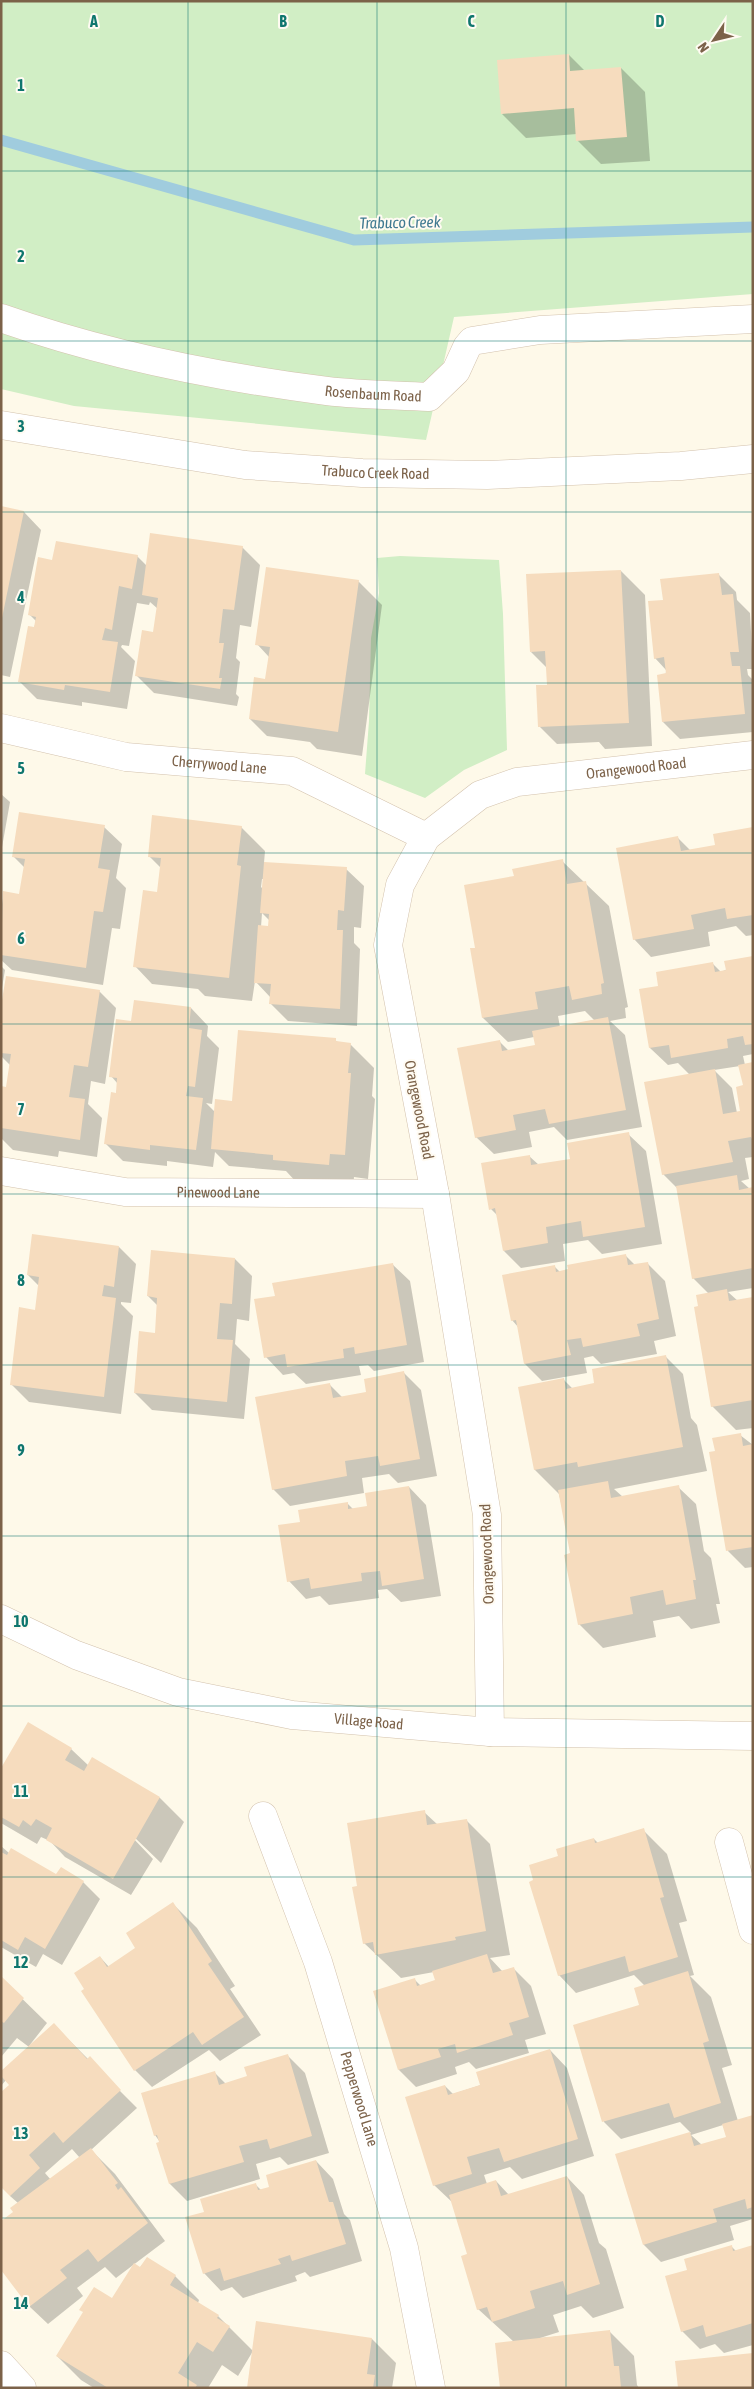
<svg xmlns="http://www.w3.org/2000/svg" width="754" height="2389" font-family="'Asap Condensed',sans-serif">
  <rect width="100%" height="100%" fill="#fef9e9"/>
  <path fill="#d1eec5" d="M1,1H753V294L454,317L426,440L74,406L1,389Z
    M400,556L499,560L503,614L507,750L464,770L425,798L365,774L369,721L371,638L379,593L377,558Z"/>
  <path fill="#0003" fill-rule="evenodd" d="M569,55L585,71L621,68L645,92L650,161L601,164L577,140V134L526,138L502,114Z
    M1,507L24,512L41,530L10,677L1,675Z
    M242,547L260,565L251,627L240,625L236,658L240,662L236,694L239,697L237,706L154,693L137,676L154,634L158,609L150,602L149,605L137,603L129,646L122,645L121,647L135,661L127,709L82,702V706L37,699L20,682L36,621L30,615L53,561L137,556L147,566Z
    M621,571L645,595L652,746L605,749L599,742L557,744L539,726L548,686L547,668L531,652Z
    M719,575L736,592L737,600L750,613L753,669H747L748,675L753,680V732L680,739L663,722L666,670L655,658L664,601Z
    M358,581L382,605L362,756L317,749L310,742L267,736L250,719L266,680L269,657L257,644Z
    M1,794L10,802L1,853Z
    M104,827L122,844L116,878L126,888L120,929L112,928L103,985L12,970L1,960V910L4,893L20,896L25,868L14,857Z
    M241,827L265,851L264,863L346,869L364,886L361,928L354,927V943L360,949L357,1026L288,1021L271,1004V998L255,981L252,1001L205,996L198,989L152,984L135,966L158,893L161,868L149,856ZM262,879H264L263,889L261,887ZM262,913L270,921L269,928L261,927Z
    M753,828V935L746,936L736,926L708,932L710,946L651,957L634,939L678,838L690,850L717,846Z
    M562,861L609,906L628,1007L625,1008L626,1018L610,1021L625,1035L642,1127L567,1140L554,1127L529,1132L532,1147L494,1154L476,1137L500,1042L509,1051L536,1046L534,1037L508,1042L483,1018L471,949H477L515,877ZM585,1011L594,1020L560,1027L558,1016Z
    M753,957V1054L743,1056L745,1065L753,1063V1157L745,1158L749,1179L741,1181L750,1189H753V1288L728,1292L738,1301L753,1299V1428L736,1430L712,1406L699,1307L709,1294L693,1278L678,1189L663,1174L690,1075L678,1063L668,1065L650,1048L660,987L713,964L721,972ZM740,1066L744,1086L742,1112L737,1113L732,1088L714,1070Z
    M1,966L5,970L2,988H1Z
    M99,991L116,1008L105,1084L91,1081L88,1104L102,1118L97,1157L59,1151L58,1157L13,1150L1,1138V1087L7,1088L10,1065L1,1056V1014Z
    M191,1008L208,1026L207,1036L219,1048L212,1104L206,1103L215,1112L335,1040L339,1043L350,1044L374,1068L372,1096L375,1099L368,1179L354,1177L353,1189L298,1184L286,1171L229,1166L215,1152L213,1167L167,1161V1166L123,1161L106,1144L118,1084L111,1076L132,1023Z
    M628,1134L646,1151L662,1244L602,1254L588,1240L563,1244L565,1261L521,1268L504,1251L498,1216L491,1209L529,1156L539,1165L571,1160Z
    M119,1247L136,1264L131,1303L121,1302V1304L133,1316L121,1414L29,1402L11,1384L36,1311L39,1286L28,1275Z
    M625,1255L635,1265L647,1263L665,1281L676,1336L654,1341L657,1354L601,1364L593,1356L584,1358L587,1373L542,1381L525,1364L518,1327L512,1320L554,1266L560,1272Z
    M235,1259L252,1276L249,1321L237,1319L235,1344L250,1359L244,1419L152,1410L135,1393L156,1334L158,1306L148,1296Z
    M392,1264L410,1281L424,1362L374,1371L368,1365L359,1366L361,1375L306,1384L294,1373L283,1375L266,1357L276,1297Z
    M666,1357L683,1374L691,1418L697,1425L707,1471L614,1489L623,1497L678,1487L696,1504L704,1551L711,1558L720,1604H716L720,1623L691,1629L679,1616L653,1621L656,1637L603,1648L579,1624L573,1554L559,1494L535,1470L520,1388L564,1380L573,1389L596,1384Z
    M404,1373L421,1390L437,1476L398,1483L389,1474L362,1478L364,1493L290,1506L273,1489L330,1385L343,1398L368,1393Z
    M740,1435L753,1445V1567L745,1568L728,1551L710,1453L716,1452Z
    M409,1487L426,1505L441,1596L401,1602L387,1589L378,1590L379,1598L329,1605L320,1596L306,1599L289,1581L302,1523L347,1503L353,1509L368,1507Z
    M71,1749L89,1766L160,1798L184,1822L161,1863L132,1835L131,1836L153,1859L131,1895L65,1857L50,1841L41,1837L37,1844L1,1823V1770Z
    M424,1812L438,1825L466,1820L490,1844L510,1955L490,1958L503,1972L513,1968L531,1986L546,2034L525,2040L529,2053L476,2069L469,2062L455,2067L457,2074L416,2087L399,2070L414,1979L421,1986L436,1981L434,1972L401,1978L364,1943L359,1887Z
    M643,1830L667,1854L687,1921L679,1923L694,1975L690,1976L711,1997L732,2065L722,2068L738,2121L753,2116V2219L730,2226L734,2240L661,2262L644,2245L617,2155L691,2133L680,2122L621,2139L604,2122L590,2076L641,2006L645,1986L634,1975L576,1993L559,1975V1857L594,1839L598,1843ZM723,2125L727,2138L702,2145L691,2135Z
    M1,1846L9,1853L57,1876L83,1882L100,1899L62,1965L43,1954L36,1967L1,1947Z
    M173,1904L197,1928L235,1986L230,1989L261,2035L220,2061L209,2050L152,2087L135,2070L86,1989L100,1957L109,1967L137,1948Z
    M1,1978L47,2023L29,2046L54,2025L137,2108L91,2150L115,2174L165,2241L116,2278L105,2267L77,2288L83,2296L48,2324L30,2307L1,2268L18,2203L10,2196L11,2085L6,2080L1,2086V2071L3,2072L29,2047L17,2038L1,2057ZM72,2149L80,2158L51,2180L45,2173Z
    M550,2050L567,2068L594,2156L522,2179L510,2167L484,2175L487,2184L496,2181L509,2195L567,2177L584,2195L599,2243L606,2249L624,2308L593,2318L581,2306L553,2315L559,2332L540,2338L610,2332L634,2356L637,2385L639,2388H502L514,2342L478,2309L469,2255L452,2202L434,2185L445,2086L453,2094L481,2085Z
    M287,2055L305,2073L329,2153L288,2165L280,2157L256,2164L260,2179L187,2201L170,2184L160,2142L155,2135L215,2073L226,2084L249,2077Z
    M316,2161L333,2179L344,2214L350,2220L362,2261L310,2277L305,2272L295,2276L297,2281L243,2298L232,2287L221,2291L204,2273L206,2213L255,2184L261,2190L271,2188Z
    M731,2246L736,2251L753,2246V2345L724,2353L715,2344L700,2349L682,2331L689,2271Z
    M147,2259L175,2276L199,2300L198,2303L218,2316L253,2351L238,2376L222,2365L208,2388H94L81,2380L57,2356L113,2300Z
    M372,2339L396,2363L392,2388H248Z"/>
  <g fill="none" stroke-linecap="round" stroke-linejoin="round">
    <path stroke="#a0ccde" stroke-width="11" d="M1,140L354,240L753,227"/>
  </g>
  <path fill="#f6dcbe" d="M569,54L570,71L621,67L627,137L576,141L574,108L501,114L497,60Z
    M1,506L24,511L2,618H1Z
    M150,533L243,546L234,610L223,609L219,643H224L219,678H222L220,689L135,676L142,630L153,632L158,598L142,595Z
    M56,541L138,555L132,589L119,586L112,630L105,628L102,640L118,642L110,692L65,685L64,690L18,682L28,626L34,627L36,617L28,615L38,557L52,560Z
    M266,567L359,580L338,732L249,719L254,677L265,679L270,647L255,645Z
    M621,570L629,723L538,727L536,685H547L545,651L530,652L526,574Z
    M719,573L722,595L733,594L739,652H730L732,666H740L745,714L662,722L657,675L666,673L664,657L654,659L648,601L663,600L660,579Z
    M19,812L105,825L98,868L110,870L103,912L94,911L86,968L1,955L3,891L19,894L25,859L12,857Z
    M152,815L242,826L237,865L241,866L229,978L133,967L143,890L157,892L161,858L148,857Z
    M753,827V915L727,919L725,908L691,915L694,929L633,940L616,848L678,836L681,851L715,845L713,834Z
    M563,859L567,884L586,881L604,983L601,984L602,994L572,1000L569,986L535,992L538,1009L482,1018L470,948H475L464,885L514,876L512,869Z
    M264,862L347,867L344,911L338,910L337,930H343L340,1009L269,1004L271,984L254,983L258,925L268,926L269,914L260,913Z
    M753,956V1044L745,1045L743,1036L727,1039L728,1048L671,1058L669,1045L649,1048L639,989L658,986L656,972L713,962L715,972L726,970L724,961Z
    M6,976L100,990L88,1067L74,1065L69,1097L85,1099L80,1140L1,1128V1086L6,1087L11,1054L1,1053V1006Z
    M134,1000L191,1007L189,1028L202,1030L195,1087L188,1086L186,1096L203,1098L196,1150L150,1145V1150L104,1144L111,1092L116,1093L117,1078L109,1077L116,1019L131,1021Z
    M608,1017L626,1110L549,1124L545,1109L513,1115L516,1130L475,1138L457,1048L500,1040L502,1051L535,1045L532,1031Z
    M238,1030L336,1038V1041L351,1043L348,1073H351L345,1155L330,1154L329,1165L273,1160V1155L211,1149L215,1099L232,1101Z
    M753,1062V1141L751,1137L728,1141L733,1162L662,1175L644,1082L715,1069L723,1114L740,1111L736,1087L743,1085L738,1065Z
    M629,1132L645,1227L583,1237L581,1221L546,1227L548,1243L503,1251L495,1208L489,1210L481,1163L530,1155L531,1165L570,1159L567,1143Z
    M737,1175L739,1190L753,1187V1268L692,1279L676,1186Z
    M32,1234L119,1246L114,1287L104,1285L102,1296L116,1298L104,1397L10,1385L19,1307L35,1310L39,1277L27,1275Z
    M151,1250L235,1258L232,1304L220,1303L217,1339L233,1340L227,1402L134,1393L139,1331L155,1333L157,1298L147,1296Z
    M626,1254L628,1265L648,1262L659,1319L637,1324L640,1336L583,1347L581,1338L567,1340L571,1355L524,1364L516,1320L511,1321L502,1275L555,1265L556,1272L568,1269L567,1265Z
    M393,1263L407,1345L355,1354L354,1347L343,1349L344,1358L287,1367L285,1354L264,1358L254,1299L275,1296L272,1283Z
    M727,1289L729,1301L753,1297V1400L711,1407L694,1307L698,1306L696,1295Z
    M666,1355L683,1447L578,1467L577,1462L534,1470L518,1387L564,1378L566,1389L594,1383L592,1369Z
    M404,1371L420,1459L380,1466L378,1456L345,1461L347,1476L272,1490L255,1397L330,1383L333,1398L366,1392L364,1379Z
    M741,1433L743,1446L753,1444V1547L726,1551L709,1452L715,1451L712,1438Z
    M608,1481L611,1498L679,1485L696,1580H693L696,1599L666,1605L663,1590L630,1597L633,1614L578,1625L564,1555L570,1553L558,1490Z
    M409,1486L424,1579L382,1586L380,1571L361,1573L362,1581L311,1589L309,1578L287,1582L278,1525L300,1522L298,1510L348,1502V1509L367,1506L365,1493Z
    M28,1722L72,1748L65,1760L84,1771L92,1757L160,1797L113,1879L46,1840L52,1828L36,1819L31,1826L23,1820L19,1827L1,1817V1768Z
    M425,1810L427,1825L467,1819L486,1931L455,1937L456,1940L375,1955L373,1942L363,1944L352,1887L357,1886L347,1823Z
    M644,1828L664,1897L660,1898L678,1957L629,1972L625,1956L558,1976L529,1882L533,1880L529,1865L558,1856L556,1849L594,1838L595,1843Z
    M11,1848L56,1874L61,1867L84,1881L45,1949L25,1937L18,1950L1,1940V1852L7,1855Z
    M173,1902L212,1961L208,1964L244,2017L202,2045L193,2032L134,2071L81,1991L84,1989L74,1973L100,1956L107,1967L135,1948L126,1933Z
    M487,1954L493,1973L514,1967L529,2017L509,2023L513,2035L457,2053L455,2044L438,2049L441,2057L398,2070L373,1991L415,1978L417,1986L435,1980L432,1971Z
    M688,1971L709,2041L703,2043L721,2103L674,2118L669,2103L602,2122L573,2025L639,2005L634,1988Z
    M1,1976L24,1998L4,2023L1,2021Z
    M54,2023L87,2059L90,2056L121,2090L63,2143L54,2132L29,2155L40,2168L10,2196L1,2187V2092L9,2085L1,2076V2071Z
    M550,2049L578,2139L504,2162L499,2148L467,2157L472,2174L433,2186L405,2097L445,2085L448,2095L480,2085L476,2072Z
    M288,2054L312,2136L270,2149L267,2139L239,2146L244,2162L169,2184L156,2143L159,2142L157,2135L154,2136L141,2093L215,2071L219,2085L247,2076L244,2067Z
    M753,2115V2207L747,2209L745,2199L713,2209L717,2222L643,2245L615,2154L690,2132L694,2146L726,2137L722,2124Z
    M91,2148L118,2183L115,2185L118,2190L121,2187L148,2223L98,2262L88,2249L60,2270L67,2278L29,2307L1,2270V2221L13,2212L10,2208Z
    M316,2160L329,2202H333L346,2244L292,2261L290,2255L278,2259L281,2264L224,2281L220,2268L203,2274L185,2217L204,2212L200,2199L256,2183L258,2190L269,2187L266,2175Z
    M567,2176L600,2284L567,2295L563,2281L530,2291L535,2308L492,2322L487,2307L477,2310L461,2256L467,2254L449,2195L496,2180L501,2196Z
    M732,2245L733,2251L753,2245V2323L706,2337L703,2325L681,2332L665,2276L687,2270L684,2259Z
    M147,2257L176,2275L170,2285L219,2315L217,2318L230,2326L213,2352L197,2342L178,2373L197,2385L195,2388H108L56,2356L83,2312L79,2310L94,2287L112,2298L134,2263L140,2267Z
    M256,2321L372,2338L367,2374L375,2375L373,2388H247Z
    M610,2330L614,2366H619L621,2388H500L495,2343Z
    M753,2353V2388H678L675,2361Z"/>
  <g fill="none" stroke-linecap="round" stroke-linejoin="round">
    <g stroke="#d3c2ad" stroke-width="29">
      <g id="minor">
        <path id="s1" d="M1,318C106,355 217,377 327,391C361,395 395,395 429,397L456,371L467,347L472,341L540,330L753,319"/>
        <path id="s2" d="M1,425L245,465L362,473L487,475L681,466L753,459"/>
        <path id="s3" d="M1,728L126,757L292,771L426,837"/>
        <path id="s4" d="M1,1171L125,1192L435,1194"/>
        <path id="s5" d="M1,1619L76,1655L178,1692L292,1715L490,1732L753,1736"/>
        <path id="s6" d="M490,1732L487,1515L435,1194L388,945L400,885L426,837L480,795L517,782L753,755"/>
        <path id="s7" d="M263,1816L318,1962L404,2248L431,2388"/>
        <path d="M729,1842L753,1930"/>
        <path d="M1,2365L22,2388"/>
      </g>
    </g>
    <use href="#minor" stroke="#fff" stroke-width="28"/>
  </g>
  <path fill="none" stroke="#0f766e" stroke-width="1" stroke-opacity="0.55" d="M188,1V2388M377,1V2388M566,1V2388M1,171H753M1,341H753M1,512H753M1,683H753M1,853H753M1,1024H753M1,1194H753M1,1365H753M1,1536H753M1,1706H753M1,1877H753M1,2048H753M1,2218H753"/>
  <g text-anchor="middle" stroke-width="4" stroke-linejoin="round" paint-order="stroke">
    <g font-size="15" fill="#7c6249" stroke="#fffbf2">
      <text dy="5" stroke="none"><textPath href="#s1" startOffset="381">Rosenbaum Road</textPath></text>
      <text dy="5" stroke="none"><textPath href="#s2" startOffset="378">Trabuco Creek Road</textPath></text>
      <text dy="5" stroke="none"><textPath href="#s3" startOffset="222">Cherrywood Lane</textPath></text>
      <text dy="5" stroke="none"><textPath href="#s6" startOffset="1139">Orangewood Road</textPath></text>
      <text transform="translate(419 1110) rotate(79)" y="5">Orangewood Road</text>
      <text dy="5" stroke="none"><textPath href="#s4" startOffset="219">Pinewood Lane</textPath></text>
      <text transform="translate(487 1554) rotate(-92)" y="5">Orangewood Road</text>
      <text dy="5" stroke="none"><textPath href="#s5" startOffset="385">Village Road</textPath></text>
      <text dy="5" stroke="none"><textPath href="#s7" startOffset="299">Pepperwood Lane</textPath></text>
    </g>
    <g font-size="16" font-style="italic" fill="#407a91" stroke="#fffbf2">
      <text transform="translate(400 222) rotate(-1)" y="6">Trabuco Creek</text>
    </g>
  </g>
  <g font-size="16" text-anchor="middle" font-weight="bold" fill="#0f766e" stroke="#fffbf2" stroke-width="4" stroke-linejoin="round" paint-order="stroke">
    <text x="94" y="27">A</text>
    <text x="283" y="27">B</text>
    <text x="471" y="27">C</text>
    <text x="660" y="27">D</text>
    <text x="21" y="91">1</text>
    <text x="21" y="262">2</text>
    <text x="21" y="432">3</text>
    <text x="21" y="603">4</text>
    <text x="21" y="774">5</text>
    <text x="21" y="944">6</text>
    <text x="21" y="1115">7</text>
    <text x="21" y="1286">8</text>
    <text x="21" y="1456">9</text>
    <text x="21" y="1627">10</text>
    <text x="21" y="1797">11</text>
    <text x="21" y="1968">12</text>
    <text x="21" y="2139">13</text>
    <text x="21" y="2309">14</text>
  </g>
  <rect width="754" height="2389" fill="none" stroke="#7c6249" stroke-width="5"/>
  <g transform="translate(714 40) rotate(235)" stroke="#fffbf2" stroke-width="4" paint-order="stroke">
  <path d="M0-4L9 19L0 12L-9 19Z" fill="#7c6249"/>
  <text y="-8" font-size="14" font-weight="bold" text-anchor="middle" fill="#7c6249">N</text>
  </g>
</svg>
